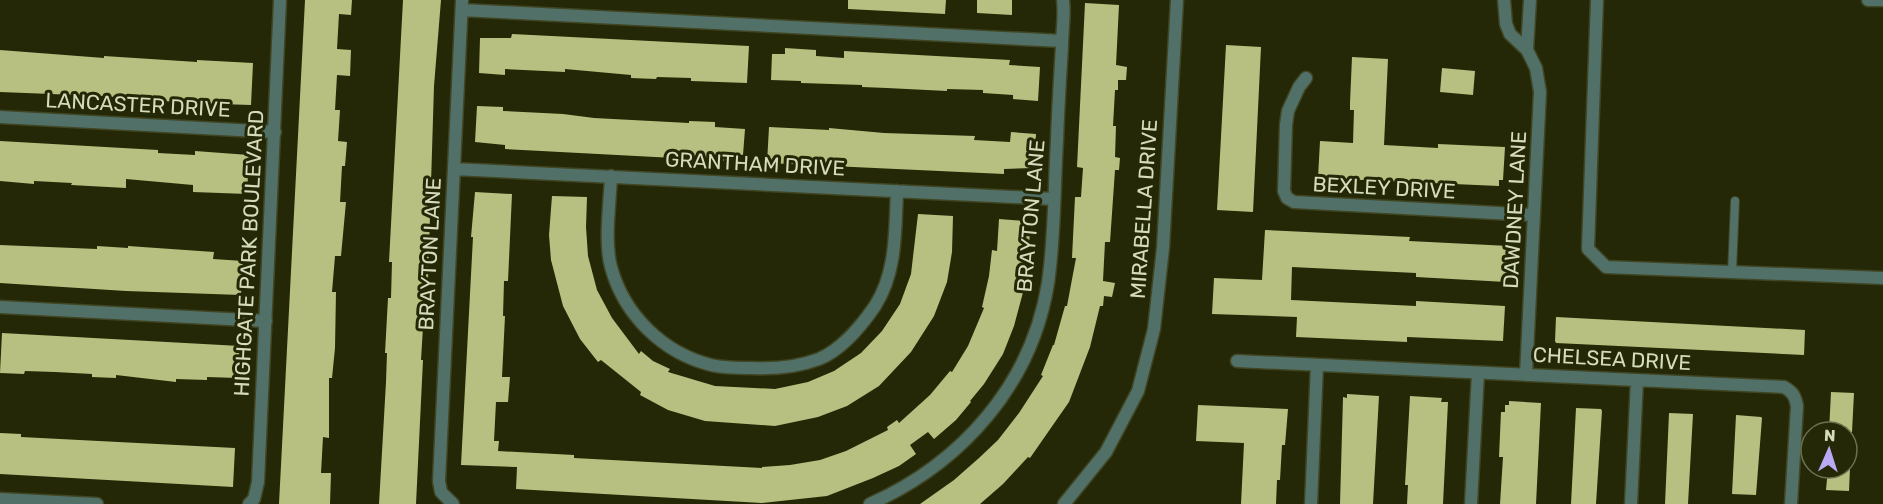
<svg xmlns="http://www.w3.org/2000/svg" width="1883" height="504" font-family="Rubik,sans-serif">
  <rect width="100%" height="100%" fill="#242806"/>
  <path fill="#b7c080" d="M305,0H352L351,15L339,14L337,49L351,50L350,76L337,75L335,110H340L338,141L347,142L345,166H342L340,202H346L341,256H335L332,292H336L335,348L332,378H329V438L323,437L321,473H331L330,504H279Z
    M403,0H441L434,86L428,281L427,294H425L421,360H423L416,504H379L386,382L387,353H385L388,298H391L392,262H389Z
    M848,0H946L945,14L848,9Z
    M977,0H1012V15L977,13Z
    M1085,3L1119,5L1116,65L1127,67L1126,80H1118V90H1115L1113,126H1116L1115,157L1120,158L1119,170H1115L1110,242H1105L1103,281L1115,283L1112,297L1104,296L1103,306H1100L1090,347L1069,402L1030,458L1028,457L1003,484L980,504H920L954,480L979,458L998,440L1019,413L1043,376L1041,375L1053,345H1054L1065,306H1067L1076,258H1072L1075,197H1081L1083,168L1077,167Z
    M512,34L749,46L747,83L691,81V78L657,77L656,79L631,78V75L565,69V72L505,69V75L479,73L480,38H511Z
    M1226,45L1261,47L1253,212L1217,210Z
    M785,48L816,50V56L844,58V51L1010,60L1009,65L1040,67L1038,101L1013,99V95L983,93V90L947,89V91L887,88L862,87V85L801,83V81L771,80L772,54H785Z
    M0,50L104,58V56L197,62V60L253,63L251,105L189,103L102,96L0,92Z
    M1352,57L1388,59L1384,145L1438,148V144L1505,147L1503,180H1499V186L1318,178L1320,141L1353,143L1354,110H1350V103Z
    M1442,68L1475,71L1473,95L1440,92Z
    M477,106L503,107V111L563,114L594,118L689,123V121L715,122V127L745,129L743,155L731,154V161L505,149V145L475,142Z
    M769,127L829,130V128L884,133L975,136L974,140L1010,142L1011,132L1036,134L1034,168L1004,169V174L767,163Z
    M0,141L158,150V153L195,155V151L249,155L247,194L193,192V185L126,179V188L71,185L72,183L34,181V184L0,181Z
    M475,192L512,194L508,281H504L503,316H505L502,377H510L508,402H496L494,441H499L498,451L574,455V458L762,468V467L790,465L820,460L846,451L888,430L887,427L897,420L899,423L930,395L950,371L952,372L968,346L984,308L982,307L989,276L992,250L997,251L999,219L1024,221L1023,233H1030L1025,285L1014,326L1003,354L984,384L970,401L971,402L956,420L934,439L928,432L910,445L916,454L899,466L873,478L827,496L762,503L516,489L517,467L461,465L473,237H471Z
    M552,196L587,197L586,227L588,256L597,290L612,318L639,354L641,351L653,361L670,369L668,372L715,386L775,389L808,382L834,371L861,353L882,331L900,304L911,274L918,214L953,216L952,252L947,282L934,316L911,352L879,386L847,406L818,417L775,426L705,421L668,410L640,395L641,392L601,360L598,362L580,339L563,306L551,260L549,235Z
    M1265,230L1410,237L1409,241L1509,246L1506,282L1416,277V273L1292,267L1291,300L1416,306V301L1505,306L1503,341L1407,337V342L1386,341L1296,337L1297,317L1212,314L1214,278L1262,280Z
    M0,245L97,249V246L128,248V246L214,252L213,259L243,261L241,295L126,291L0,283Z
    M1556,317L1805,330L1804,355L1556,343L1555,341Z
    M2,333L240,346L238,378L207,377V380L176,379V382L116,375V378L92,377V374L55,372L25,371L24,374L0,373Z
    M1831,392L1854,393L1852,432H1829Z
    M1347,394L1379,396L1373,504H1340L1343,397L1347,398Z
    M1410,396L1442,398L1441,402H1448L1443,504H1407L1408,485H1405Z
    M1509,401L1541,403L1536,504H1500L1503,457H1499L1501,412H1505V405H1509Z
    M1198,405L1288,409L1285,445H1282L1280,480H1277L1276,504H1241L1244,443L1196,441Z
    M1576,408L1601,409L1602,411L1596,504H1571Z
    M1669,413L1693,414L1688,504H1665Z
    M1736,415L1761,417L1762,418L1756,495L1732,494Z
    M0,433L21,434V437L235,448L233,487L0,474Z
    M1828,468H1850L1849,491L1826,490Z"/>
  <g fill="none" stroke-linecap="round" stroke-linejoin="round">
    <g stroke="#404523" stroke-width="10">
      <path id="lane" d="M1732,272L1735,201"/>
    </g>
    <g stroke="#404523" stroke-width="15">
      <path id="street" d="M1504,0L1506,24L1510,34L1527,50L1536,68L1540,92L1526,375
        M1597,0L1588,249L1606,267L1883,278
        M1868,0H1883
        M462,10L1062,41
        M1527,50L1530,0
        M1306,78L1299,87L1288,111L1286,125L1284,191L1287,198L1294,202L1533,215
        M0,117L275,132
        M454,169L1054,199
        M611,176C610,203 604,241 611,267C624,315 663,353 711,365C724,368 738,368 752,368C774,369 798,367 819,359C841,350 862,325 875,306C897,272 895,230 897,191
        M0,307L266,321
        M1237,361L1784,387C1793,392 1795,396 1797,406L1791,504
        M0,499L97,504
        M249,504L254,499L258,482L280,0
        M453,504L441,492L439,481L462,0
        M870,504C962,463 1032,384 1048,283C1055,236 1054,188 1057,141C1058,109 1060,78 1062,46C1062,31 1065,15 1063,0
        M1064,504L1106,452L1138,391L1154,329L1163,248L1177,0
        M1311,504L1317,365
        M1471,504L1478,373
        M1631,504L1637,380"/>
    </g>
    <use href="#lane" stroke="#517067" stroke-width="8"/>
    <use href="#street" stroke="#517067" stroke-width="12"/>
  </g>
  <g text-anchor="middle" stroke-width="6" stroke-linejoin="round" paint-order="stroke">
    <g font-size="21" fill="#d5dbbb" stroke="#242806">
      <text transform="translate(138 105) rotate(3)" y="7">LANCASTER DRIVE</text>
      <text transform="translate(755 164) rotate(3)" y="7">GRANTHAM DRIVE</text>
      <text transform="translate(1384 188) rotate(3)" y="7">BEXLEY DRIVE</text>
      <text transform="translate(1144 209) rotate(-86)" y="7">MIRABELLA DRIVE</text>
      <text transform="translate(1515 210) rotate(-87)" y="7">DAWDNEY LANE</text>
      <text transform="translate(1031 216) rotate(-85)" y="7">BRAYTON LANE</text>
      <text transform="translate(249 253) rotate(-87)" y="7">HIGHGATE PARK BOULEVARD</text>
      <text transform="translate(430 254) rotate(-87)" y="7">BRAYTON LANE</text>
      <text transform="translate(1612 359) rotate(3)" y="7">CHELSEA DRIVE</text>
    </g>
  </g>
  <g transform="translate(1829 450) rotate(3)"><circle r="28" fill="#242806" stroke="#6b704e" stroke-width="1.5"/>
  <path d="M0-4.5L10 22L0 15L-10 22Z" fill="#bca9f5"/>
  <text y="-9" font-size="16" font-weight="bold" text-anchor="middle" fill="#d5dbbb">N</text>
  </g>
</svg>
